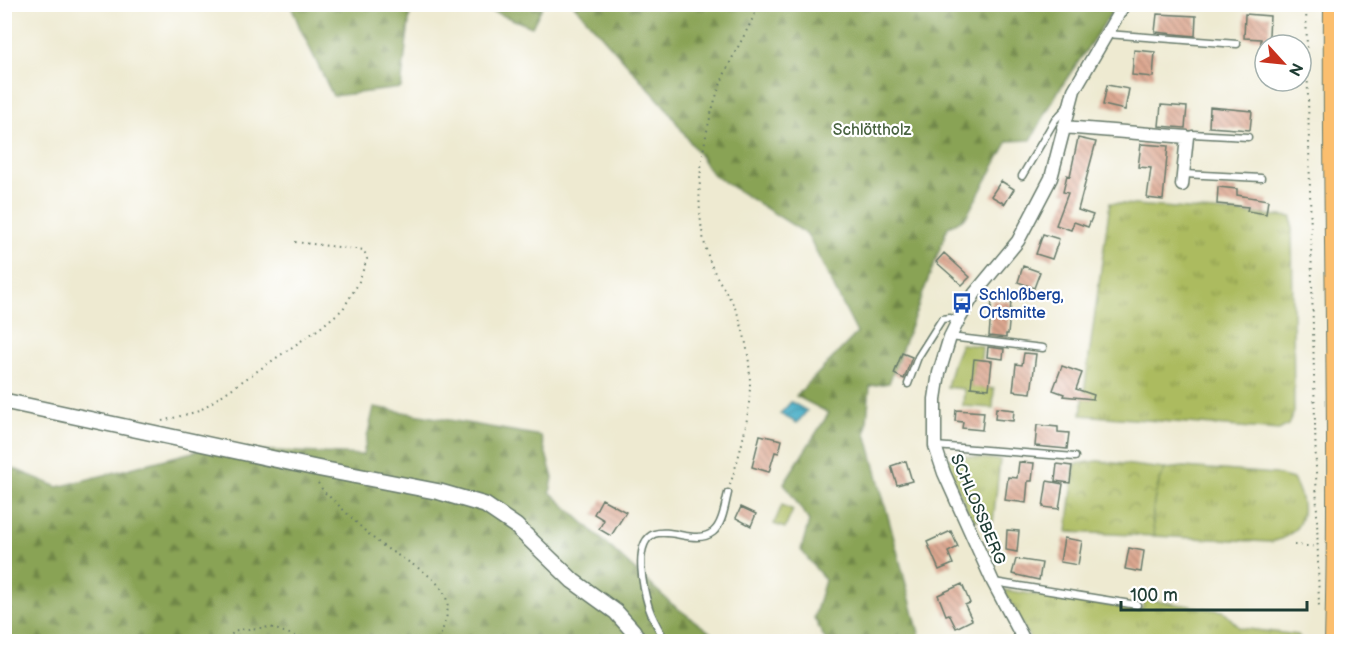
<svg xmlns="http://www.w3.org/2000/svg" width="1346" height="646" font-family="'Balsamiq Sans',sans-serif">
  <defs>
    <pattern id="grass-tufts" width="24" height="20" patternUnits="userSpaceOnUse" patternTransform="scale(1.5)"><rect width="24" height="20" fill="#acbb5e"/><path d="M3 7l-1-3M5 7V3M7 7l1-3M15 17l-1-3M17 17v-4M19 17l1-3" fill="none" stroke="#8b994e"/></pattern>
    <pattern id="forest-firs" width="22" height="20" patternUnits="userSpaceOnUse" patternTransform="scale(1.5)"><rect width="22" height="20" fill="#89a355"/><path d="M5 1l3.5 6h-7zM16 11l3.5 6h-7z" fill="#6f8647"/></pattern>
    <pattern id="park-crowns" width="20" height="18" patternUnits="userSpaceOnUse" patternTransform="scale(1.5)"><rect width="20" height="18" fill="#acbb5e"/><path d="M2 6a3 3 0 1 1 6 0M12 15a3 3 0 1 1 6 0" fill="none" stroke="#8b994e"/></pattern>
    <pattern id="water-waves" width="16" height="10" patternUnits="userSpaceOnUse" patternTransform="scale(1.5)"><rect width="16" height="10" fill="#47adc6"/><path d="M0 5q4-4 8 0t8 0" fill="none" stroke="#3b8ea2"/></pattern>
    <pattern id="building-back-hatch" width="6" height="6" patternUnits="userSpaceOnUse" patternTransform="scale(1.5)"><rect width="6" height="6" fill="#dda891"/><path d="M-1 5l2 2M0 0l6 6M5-1l2 2" fill="none" stroke="#b38a77"/></pattern>
  </defs>
  <rect width="100%" height="100%" fill="#fff"/>
  <filter id="ink" filterUnits="userSpaceOnUse"><feTurbulence type="fractalNoise" baseFrequency=".0167" numOctaves="2"/><feDisplacementMap in="SourceGraphic" scale="12" xChannelSelector="R" yChannelSelector="G"/><feConvolveMatrix kernelMatrix="1 2 1 2 8 2 1 2 1" color-interpolation-filters="sRGB"/></filter>
  <filter id="wash" filterUnits="userSpaceOnUse"><feTurbulence type="fractalNoise" baseFrequency=".008" numOctaves="4" result="noise"/><feDisplacementMap in="SourceGraphic" scale="24" xChannelSelector="R" yChannelSelector="G"/><feGaussianBlur stdDeviation="1.35" result="paint"/><feColorMatrix in="noise" values="0 0 0 0 0 0 0 0 0 0 0 0 0 0 0 0 0 1.4 0 .05"/><feComposite in="paint" operator="in"/></filter>
  <g filter="url(#wash)">
    <rect width="100%" height="100%" fill="#eeead1"/>
    <path fill="url(#grass-tufts)" stroke="#667c49" stroke-width="1.5" d="M1110,203L1292,217L1294,412L1288,425L1279,430L1081,415Z
      M955,455L1000,460L993,522L971,519L949,468V460Z
      M1184,467L1275,474L1293,479C1309,507 1306,534 1271,542L1155,536C1149,516 1155,487 1165,469Z
      M1004,590L1139,610L1143,607V599L1223,611L1240,628L1298,635L1301,641H1031Z"/>
    <path fill="url(#forest-firs)" stroke="#547044" stroke-width="1.5" d="M291,5H411L401,88L333,96L300,28Z
      M476,5L543,4V5L532,27Z
      M574,5H1117L1059,90L1031,140L1008,141L966,217L948,227L889,383L870,386L866,433L921,641H826L814,618L825,580L801,550L809,521L784,483L829,413L796,396L857,333L807,234L713,175L667,109Z
      M374,407L541,436L553,478L550,492L672,604L722,641L10,642L5,639V465L58,487L208,448L363,455Z"/>
    <path fill="url(#park-crowns)" stroke="#667c49" stroke-width="1.5" d="M1098,461L1165,469C1155,487 1149,516 1155,536L1067,532L1075,464Z"/>
    <path fill="#acbb5e" stroke="#667c49" stroke-width="1.5" d="M961,344L982,346L981,360H974L971,386L994,389L993,408L963,406L964,389L947,387L953,363Z
      M782,505L793,510L785,528L774,524Z"/>
    <path fill="url(#water-waves)" stroke="#33757d" stroke-width="1.5" d="M791,402L807,411L797,423L780,414Z"/>
    <g id="blocks">
      <path fill="url(#building-back-hatch)" d="M1157,14L1196,16L1195,36L1155,32Z
        M1245,14L1270,16L1269,35L1275,36L1274,45H1261V39L1244,38Z
        M1134,50L1155,52L1153,77L1132,75Z
        M1107,85L1129,89L1125,110L1103,105Z
        M1161,105L1187,107L1185,128L1159,126Z
        M1210,107L1252,111L1250,130L1209,127Z
        M1078,138L1096,142L1078,210L1093,215L1088,227L1074,222L1071,230L1056,225L1068,193L1063,192L1067,175L1070,176Z
        M1141,144L1168,146L1163,200L1147,198L1151,168L1138,167Z
        M1001,181L1014,189L1005,204L991,196Z
        M1218,187L1237,189V195L1268,200L1266,214L1247,211L1248,207L1217,204Z
        M1043,234L1059,239L1052,259L1036,254Z
        M944,253L970,277L962,285L936,262Z
        M1023,266L1040,272L1034,288L1018,282Z
        M992,300L1011,302L1008,334H1006V338L989,336Z
        M988,347L1004,349L1003,359L987,357Z
        M902,353L912,357L904,379L894,374Z
        M1024,353L1036,354L1031,393L1013,391L1016,364L1022,365Z
        M974,359L992,361L989,389L971,387Z
        M1062,366L1082,373L1076,389L1094,395L1093,399L1063,396L1064,394L1053,390Z
        M996,408L1014,410L1013,421L995,419Z
        M956,410L984,412L982,430L962,428L963,422L955,421Z
        M1037,425L1058,427V432L1069,433L1067,449L1035,446Z
        M760,435L782,440L779,453L775,452L769,472L752,467Z
        M906,461L912,481L897,485L891,466Z
        M1019,462L1034,463L1032,481H1028L1026,503L1005,500L1008,477L1017,478Z
        M1057,464L1072,466L1070,483L1055,481Z
        M1047,481L1063,484L1059,509L1043,507Z
        M602,499L626,512L611,536L599,529L604,520L594,514Z
        M741,507L756,514L751,526L736,518Z
        M1007,530L1019,531L1017,552L1006,550Z
        M951,531L958,547L948,552L953,564L939,570L927,542Z
        M1064,538L1082,541L1078,565L1060,562Z
        M1129,548L1144,551L1141,572L1125,569Z
        M1016,559L1042,563L1039,580L1012,574Z
        M962,584L970,603L965,605L972,620L956,628L949,614L946,615L938,595Z"/>
    </g>
  </g>
  <g filter="url(#ink)">
    <use href="#blocks" fill-opacity="0" stroke="#677a6b" stroke-width="1.5"/>
    <g fill="none" stroke-linecap="round" stroke-linejoin="round">
      <g stroke="#677a6b" stroke-width="9">
        <path id="service" d="M1107,34L1237,44
          M1187,137L1192,134L1248,137
          M1184,174L1261,178
          M1022,176L1055,120L1068,106
          M950,337L1043,348
          M908,384L918,357L942,319L950,318L958,321
          M935,446L1075,457
          M994,582L1137,605
          M666,642C660,631 653,620 649,608C644,592 632,543 654,534C672,528 696,545 713,532C723,524 725,504 728,493"/>
      </g>
      <g stroke="#677a6b" stroke-width="15">
        <path id="minor" d="M1063,127L1187,137L1182,185
          M1025,642L993,582L944,473L935,446V399L939,373L950,337L958,321L975,293L1018,241L1051,178L1074,90L1124,4"/>
      </g>
      <g stroke="#677a6b" stroke-width="18">
        <path id="tertiary" d="M4,401L316,468L440,492L485,505L516,526L573,581L616,612L633,631L639,642"/>
      </g>
      <g stroke="#677a6b" stroke-width="22">
        <path id="primary" d="M1334,4C1332,217 1341,429 1335,642"/>
      </g>
      <path stroke="#677a6b" stroke-width="2" stroke-dasharray="1.5 4.5" stroke-linecap="butt" d="M1306,4L1319,609
        M162,421L199,411L320,328L343,309L358,284L367,259L364,250L295,242
        M318,483L324,492C343,508 359,527 378,542C397,558 442,575 447,601C450,614 442,630 438,642
        M730,485C748,429 759,380 740,321C735,303 723,289 715,273C706,255 701,232 700,211C697,176 706,125 718,91C728,61 747,34 759,4
        M1294,545L1318,547
        M222,642L237,630L270,627L312,642"/>
      <use href="#service" stroke="#fff" stroke-width="6"/>
      <use href="#minor" stroke="#fff" stroke-width="12"/>
      <use href="#tertiary" stroke="#fff" stroke-width="15"/>
      <use href="#primary" stroke="#fbbe6e" stroke-width="20"/>
    </g>
  </g>
  <defs>
    <g id="bus-bare" transform="scale(1.62)"><path d="M-5-6H5V4H4V6H2V4H-2V6H-4V4H-5ZM-3.5-4V0h7V-4ZM-3.5 1.2v1.5H-2V1.2ZM2 1.2v1.5H3.5V1.2Z" fill="#1a4fb4" stroke="#fff" stroke-width="2.5" paint-order="stroke"/></g>
  </defs>
  <g fill-rule="evenodd">
    <use href="#bus-bare" x="962" y="303"/>
  </g>
  <g text-anchor="middle" stroke-width="4.5" stroke-linejoin="round" paint-order="stroke">
    <g font-size="16" fill="#496341" stroke="#fff">
      <text x="872" y="135">Schlöttholz</text>
    </g>
    <g font-size="16" fill="#164399" stroke="#fff" text-anchor="start">
      <text x="979" y="300">Schloßberg,<tspan x="979" dy="18">Ortsmitte</tspan></text>
    </g>
    <g font-size="16" fill="#1f3d34" stroke="#fff">
      <text transform="translate(979 509) rotate(67)" y="6">SCHLOSSBERG</text>
    </g>
  </g>
  <rect width="1346" height="646" fill="none" stroke="#fff" stroke-width="24"/>
  <g transform="translate(1283 63) rotate(117)"><circle r="28" fill="#ffffff" stroke="#a5b1ae" stroke-width="1.5"/>
  <path d="M0-4.5L10 22L0 15L-10 22Z" fill="#c8321e"/>
  <text y="-9" font-size="16" font-weight="bold" text-anchor="middle" fill="#1f3d34">N</text>
  </g>
  <path d="M1121 601v9h186v-9" fill="none" stroke="#1f3d34" stroke-width="3"/>
  <text x="1130" y="601" font-size="18" fill="#1f3d34" stroke="#ffffff" stroke-width="4.5" paint-order="stroke">100 m</text>
</svg>
